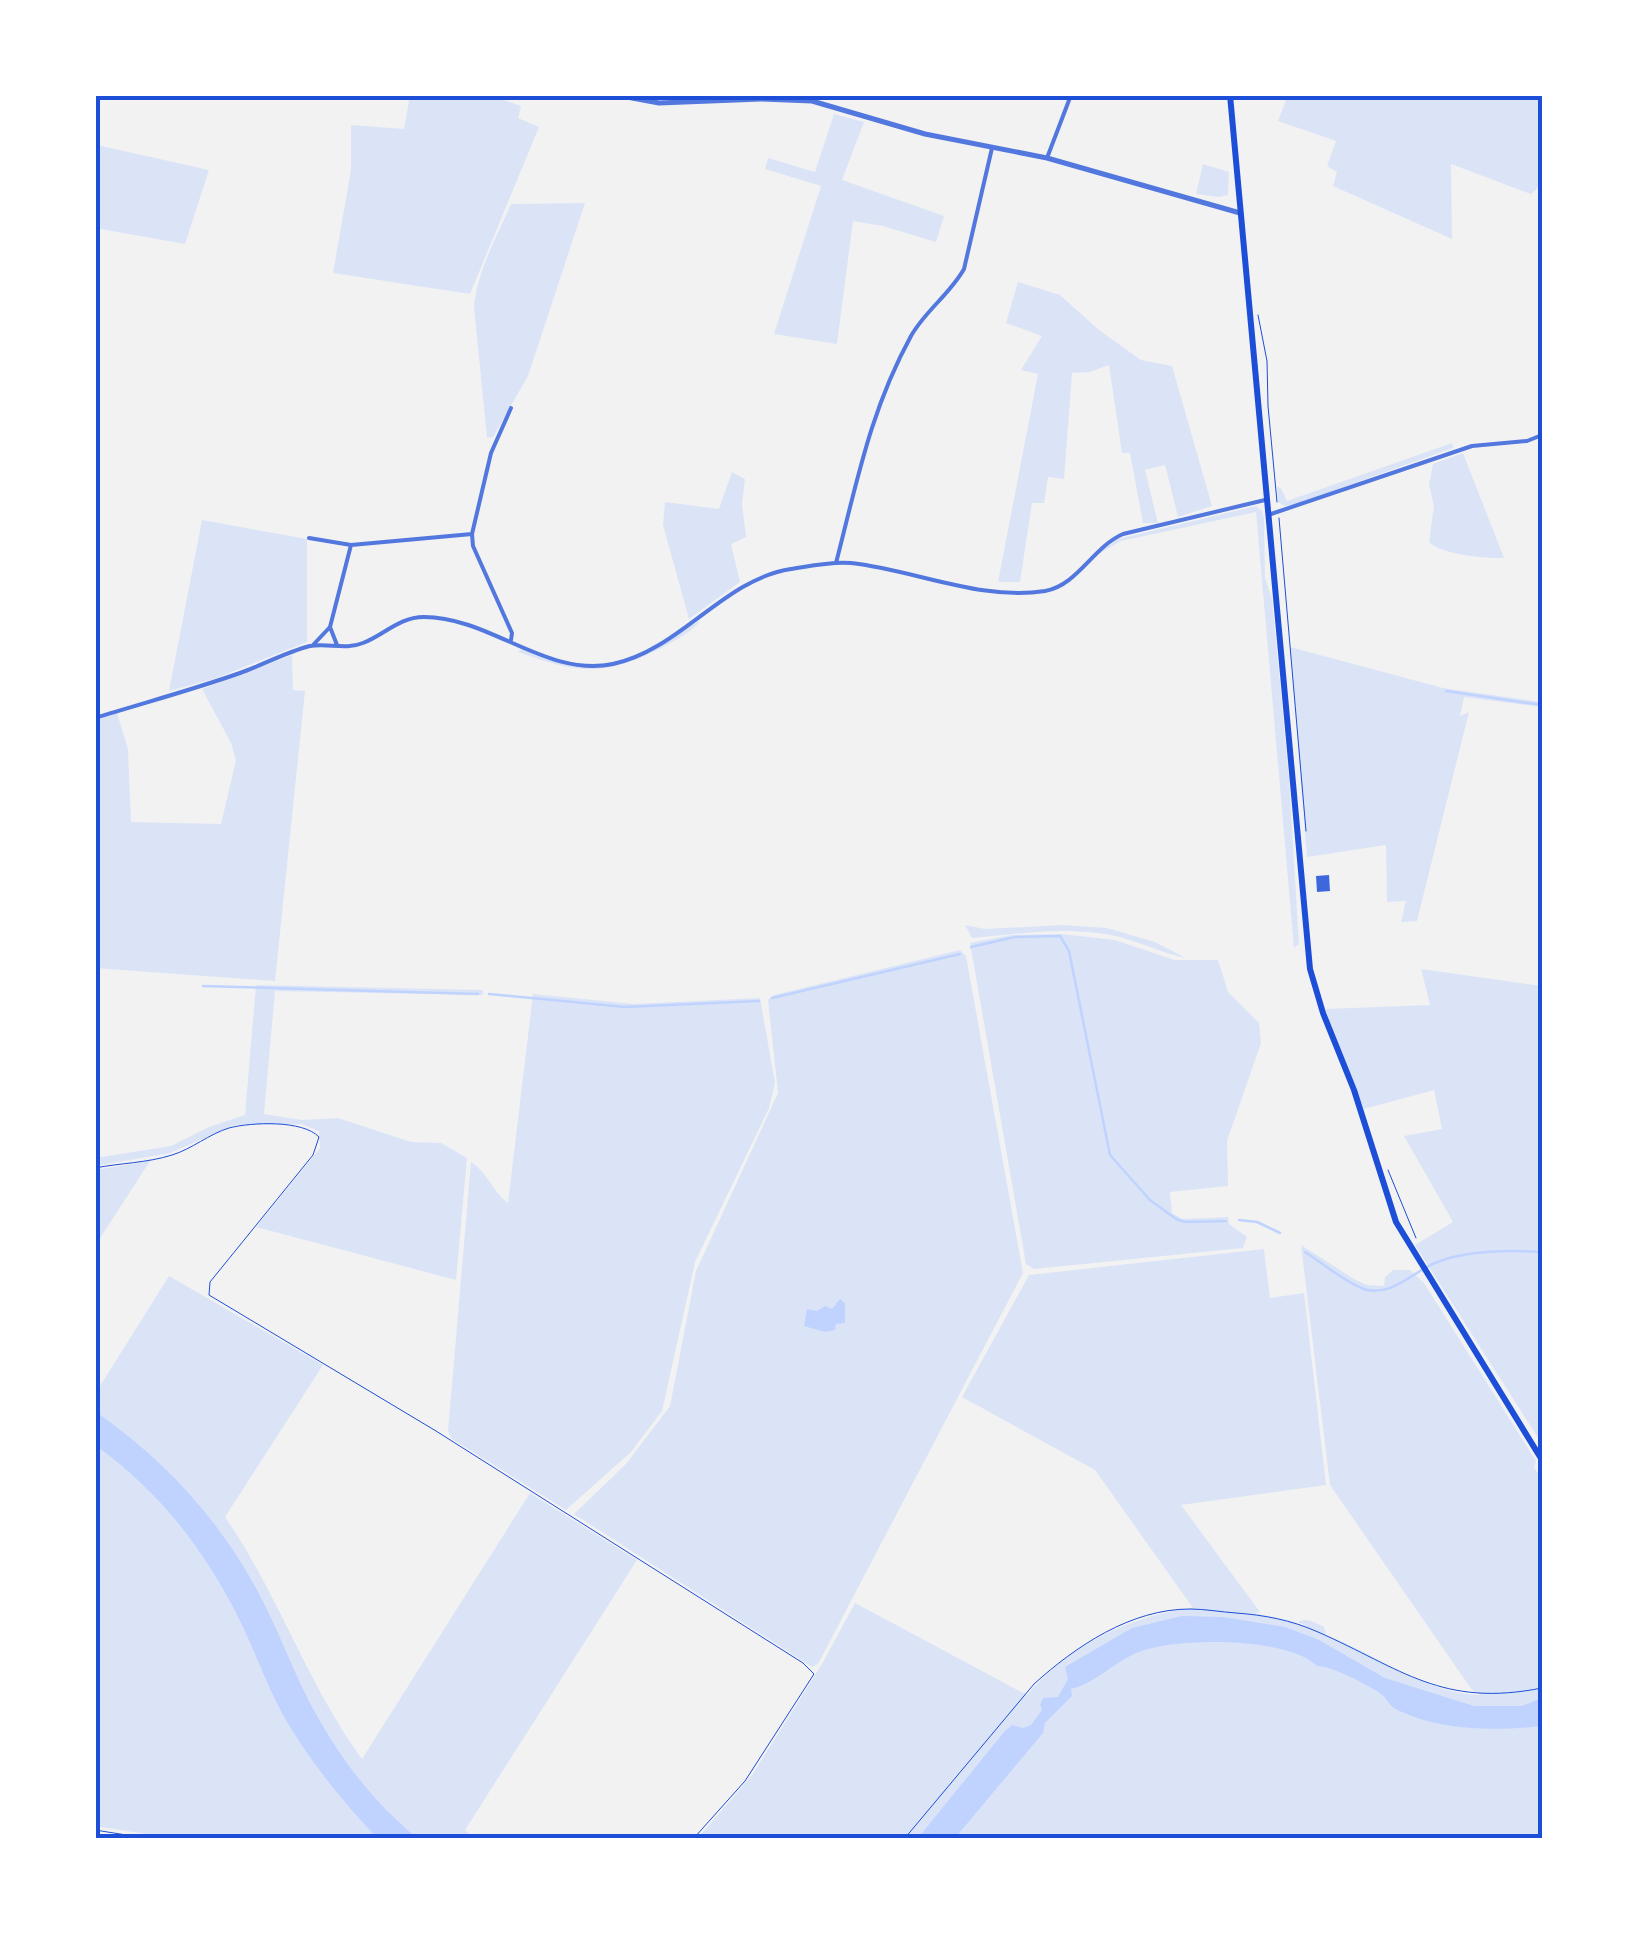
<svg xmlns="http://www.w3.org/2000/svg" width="1637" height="1933" font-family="'Alegreya Sans',sans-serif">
  <rect width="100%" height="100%" fill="#f2f2f2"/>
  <path fill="#dbe4f7" d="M410,95H490L521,106L518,118L539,127L470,294L333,273L351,170V125L404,129Z
    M1288,95H1542V184L1531,194L1451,164L1452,239L1333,186L1337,172L1327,166L1336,141L1278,121Z
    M834,114L864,122L842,180L944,216L936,242L883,226L853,221L837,344L774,334L821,186L765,169L768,158L815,172Z
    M97,145L209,170L185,244L95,228Z
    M1203,164L1229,172L1228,195L1219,197L1196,194Z
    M585,203L528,376L493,437L487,438L474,307C477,272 497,236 511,204Z
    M1018,282L1060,295L1099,330L1141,360L1172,366L1212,506L1178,517L1165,465L1145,470L1158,523H1143L1130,453H1122L1109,365L1090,372L1072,373L1064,479L1048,477L1044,503H1032L1020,582H998L1038,374L1021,370L1042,336L1006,323Z
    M1452,443L1453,448L1296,504L1285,506L1278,502L1277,487L1281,488L1287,501Z
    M1463,453L1504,558C1487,559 1439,554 1429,542L1434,506L1429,485L1433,464Z
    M732,472L745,479L742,504L746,537L731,544L740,582L689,619L663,525L665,502L719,509Z
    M1256,506L1262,511L1264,518L1265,578L1272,599L1289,779L1299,944L1294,948L1256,512L1121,541L1092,558L1118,539Z
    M202,520L307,539V642L214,679L169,691Z
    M701,620C693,631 676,640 663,647C605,677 578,674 518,652L522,649C603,678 631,662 701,620Z
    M1290,647L1443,688L1542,702V707L1464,697L1460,716L1469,712L1417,921L1401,922L1406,901L1387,902L1386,845L1307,857Z
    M292,655L293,690L305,691L275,981L95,968V721L117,713L128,749L131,822L221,824L236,760L231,743L202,689Z
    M965,925L985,929L1062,925L1107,928L1155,942L1186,958C1160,953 1137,940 1111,935C1064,926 1019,934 972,938Z
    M1062,934L1115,940L1175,960H1218L1228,992L1259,1023L1261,1043L1227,1141L1228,1186L1170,1192L1172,1213L1182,1219L1228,1217L1229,1224L1247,1237L1243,1248L1034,1269L1026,1264L970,943L1012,935Z
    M960,950L966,956L1023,1273L818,1664L812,1667L574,1514L626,1464L670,1406L696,1271L778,1093L768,1000L774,995Z
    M1421,969L1542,986V1444L1415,1245L1453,1222L1404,1136L1442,1129L1434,1090L1364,1109L1325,1009L1430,1005Z
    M256,985L483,990V995L275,991L264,1114L302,1120L338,1118L411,1142L441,1143L467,1158L456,1280L256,1227L320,1148L319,1131L301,1124L235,1125L170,1153L95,1166V1158L171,1146L209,1127L245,1115Z
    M533,994L634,1004L760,998L775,1083L769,1108L695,1262L662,1411L631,1452L566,1510L452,1439L448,1431L471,1162C487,1172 493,1192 508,1203Z
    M150,1161L95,1246V1170Z
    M1301,1245L1354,1279L1367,1285L1384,1286L1385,1277L1393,1270H1410L1424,1283L1536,1461L1534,1467L1542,1480V1838H698L752,1775L822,1664L855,1603L1027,1695C1067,1646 1131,1615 1193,1608L1095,1470L962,1397L1029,1275L1264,1249L1270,1298L1304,1293L1326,1485L1181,1505L1260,1612L1254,1613L1292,1621L1312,1629L1298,1622C1306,1617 1316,1623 1324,1627L1326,1635C1377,1654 1422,1693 1480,1695L1472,1690L1330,1485Z
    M169,1276L323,1365L225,1517C278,1593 307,1684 362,1759L530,1493L637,1560L465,1830L474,1838H170L95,1826V1394Z"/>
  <path fill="#bfd3fe" d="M840,1299L845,1303V1323L836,1324L835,1330L825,1332L804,1326L807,1309L817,1311L825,1306L832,1309Z
    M95,1411C163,1459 217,1516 257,1590C274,1621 287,1655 302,1687C330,1745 367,1797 417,1838H377C346,1805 316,1769 292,1730C272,1699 259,1661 243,1627C208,1554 161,1492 95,1445Z
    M1182,1616L1223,1617L1285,1627L1317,1639L1385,1678L1474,1706H1522L1542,1698V1726C1497,1731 1437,1731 1396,1709C1389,1706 1387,1698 1380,1693C1366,1684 1332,1666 1317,1666C1287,1637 1178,1637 1139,1652C1115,1661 1096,1683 1071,1689L1072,1696L1045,1723L1043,1733L955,1838H918L1004,1732L1012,1725L1023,1728L1031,1725L1042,1710L1040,1705L1043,1698L1058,1697L1068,1679L1065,1667L1132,1628Z"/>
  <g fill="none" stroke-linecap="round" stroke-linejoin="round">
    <path stroke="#bfd3fe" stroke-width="2.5" d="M1446,691L1542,705
      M971,947L1015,937L1060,936L1069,951L1110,1155L1150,1200L1176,1219L1185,1222L1226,1221
      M203,986L478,994
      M489,994L625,1007L759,1001
      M772,998L960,954
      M1239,1220L1257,1222L1280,1233
      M1305,1252C1323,1263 1344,1282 1364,1289C1390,1298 1413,1272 1435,1263C1466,1250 1509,1250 1542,1252"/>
  </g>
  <path fill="#3d67dc" d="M1329,875L1330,891L1317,892L1316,876Z"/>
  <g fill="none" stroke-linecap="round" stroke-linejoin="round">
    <path stroke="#1d4ed8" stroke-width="1" d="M1258,315L1267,361L1268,406L1277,502
      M1279,518L1306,831
      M95,1168C120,1163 147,1163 172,1155C192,1149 209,1134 229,1128C252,1122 303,1120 319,1137L313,1155L210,1282L209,1295L436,1431L803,1663L814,1674L745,1781L694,1838
      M1388,1170L1416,1238
      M95,1830L145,1838
      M905,1838L1034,1684C1076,1646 1131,1609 1190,1609C1205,1609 1221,1612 1236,1613C1264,1615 1291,1620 1318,1632C1402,1669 1442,1708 1542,1688"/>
    <path stroke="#5277de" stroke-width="4" d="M1047,158L1071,95
      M1271,514L1472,446L1527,441L1542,435
      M472,534L491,453L511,408
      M309,538L351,545
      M836,563C857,482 870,411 911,336C925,311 950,294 964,269L992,148
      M330,627L337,645
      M313,645L330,627L351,545L472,534L473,546L512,633L511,640
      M95,718C143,703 192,690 240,673C263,665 286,652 310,646C328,643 346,650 363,643C384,635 399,617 424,617C490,617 547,678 613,664C680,650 724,579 791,569C810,566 832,561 851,563C915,570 980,601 1045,591C1078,585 1093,547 1123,534L1265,500"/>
    <path stroke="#5277de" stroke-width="5" d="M616,95L659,103L761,99L812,101L925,134L1047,158L1240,213"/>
    <path stroke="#1d4ed8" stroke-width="6" d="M1230,95L1310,969L1323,1013L1354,1090L1396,1222L1542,1460"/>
  </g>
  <rect width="1637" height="1933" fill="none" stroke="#ffffff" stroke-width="195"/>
  <rect x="98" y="98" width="1442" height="1738" fill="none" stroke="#1d4ed8" stroke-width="4"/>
</svg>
